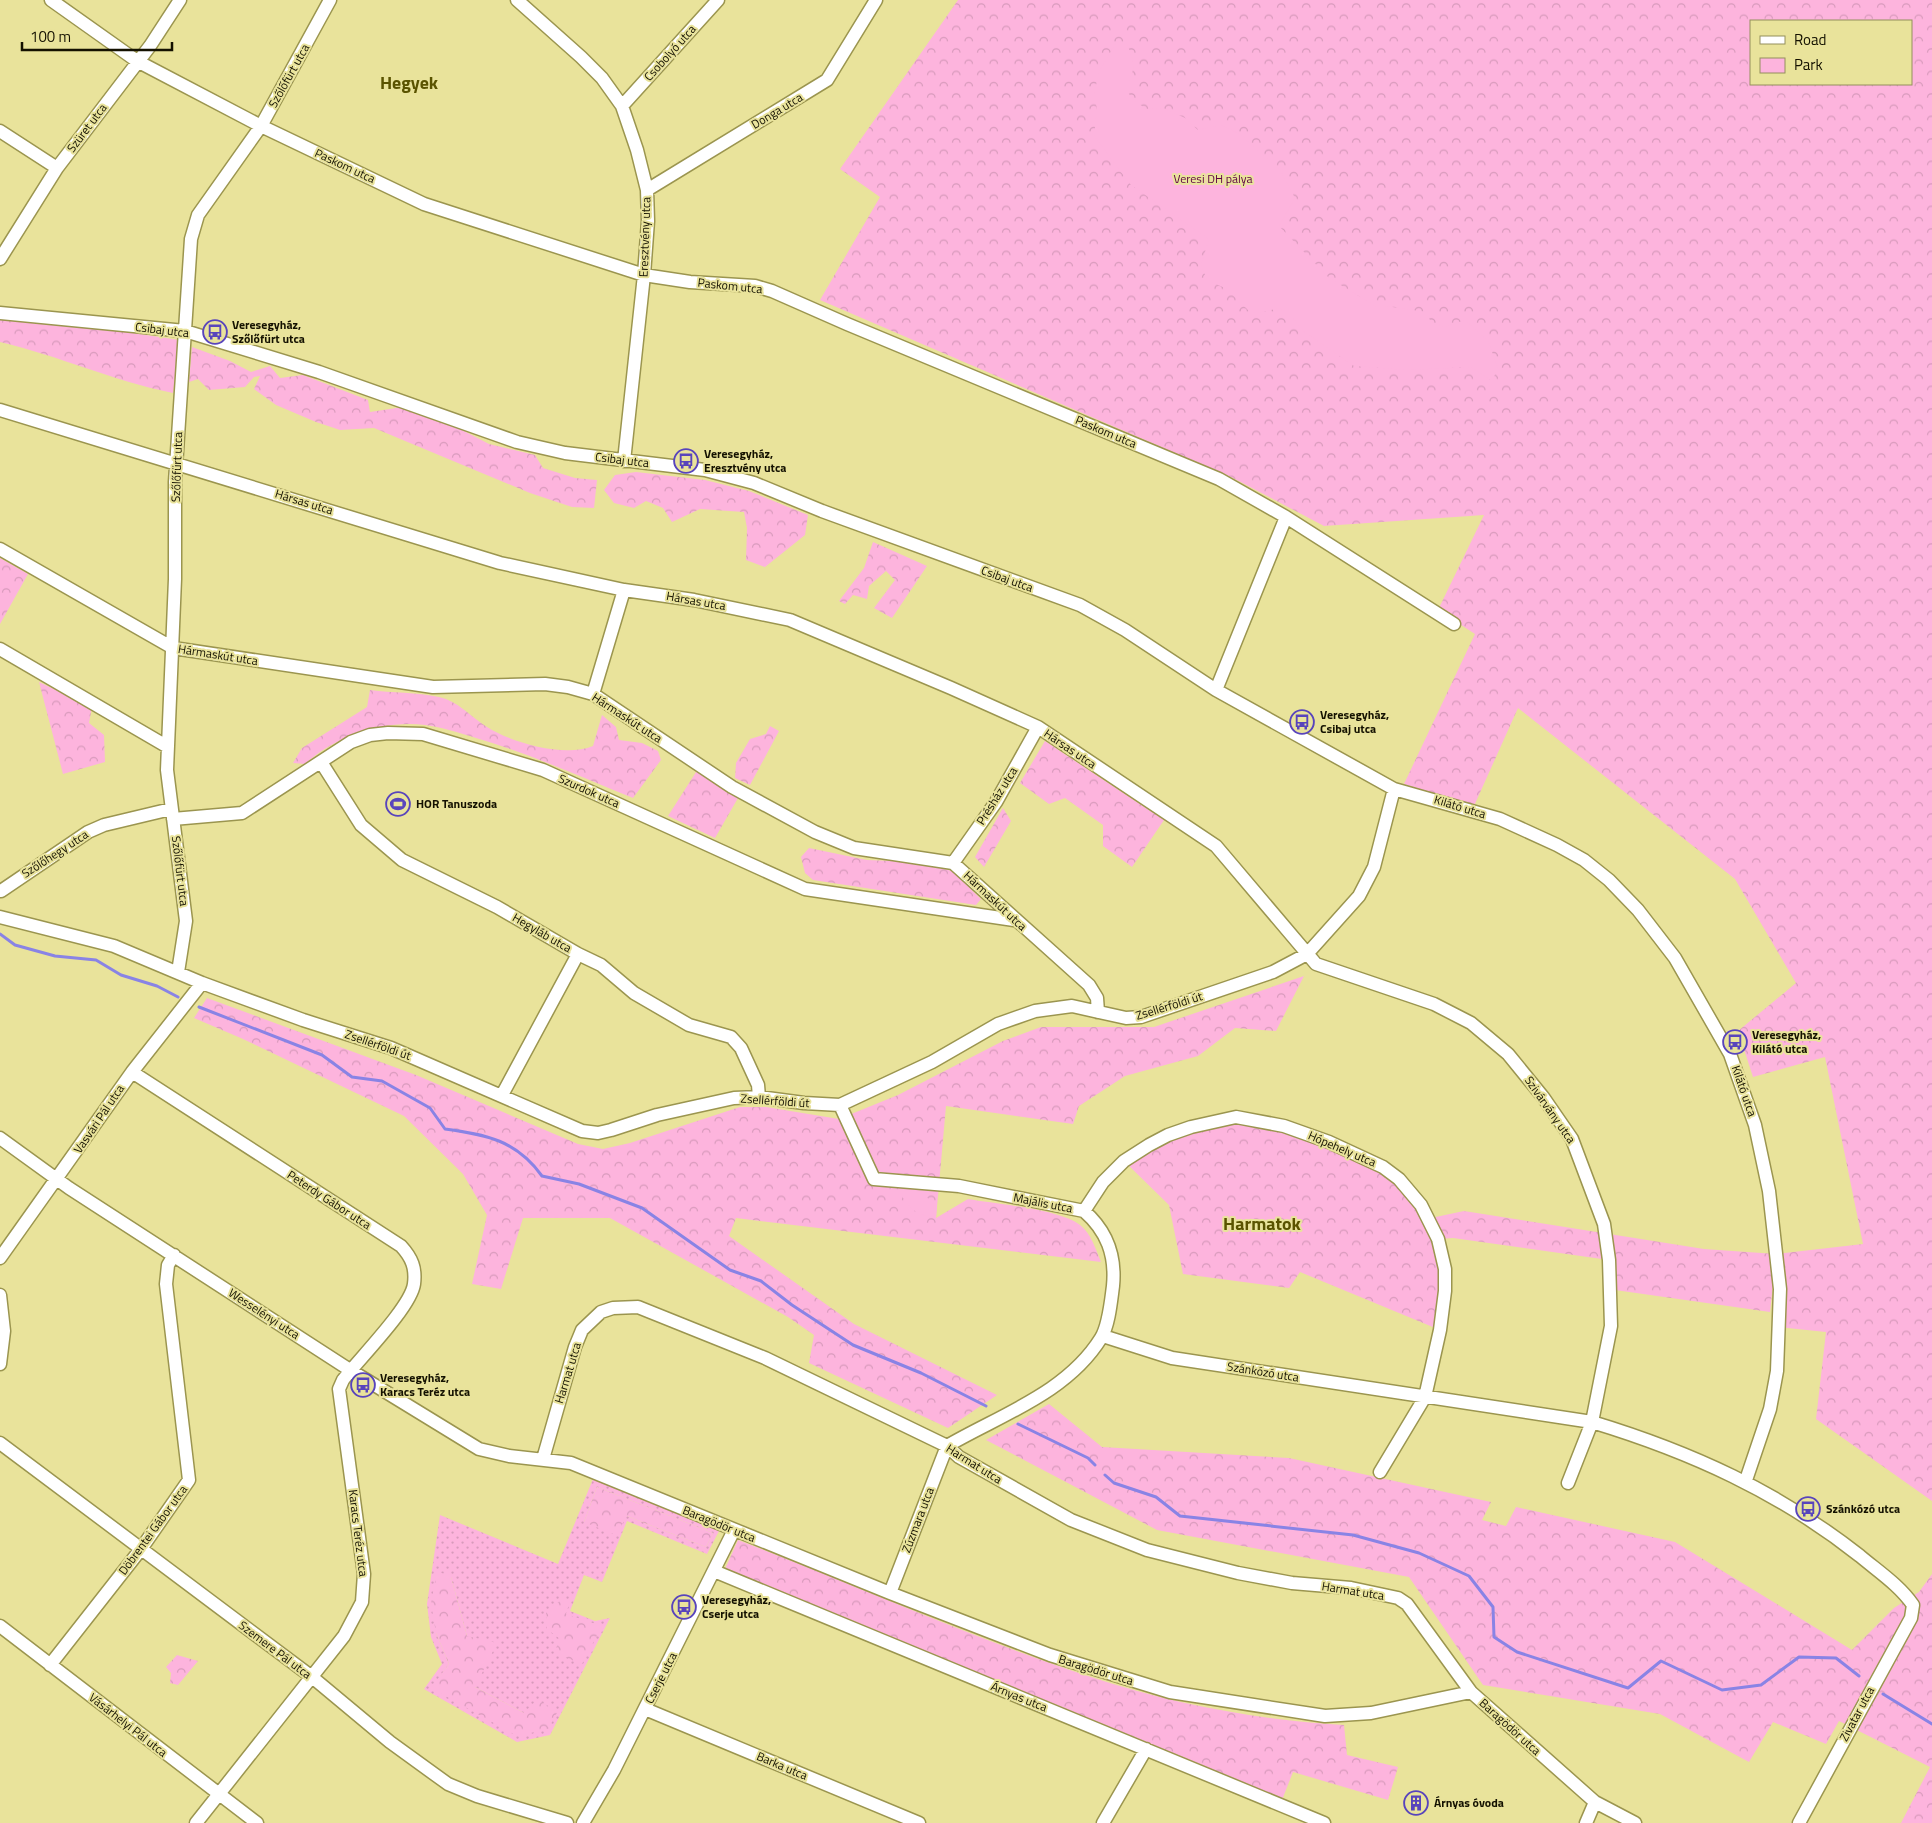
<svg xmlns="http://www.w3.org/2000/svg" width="1932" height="1823" font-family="'Titillium Web',sans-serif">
  <defs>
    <pattern id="grass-dots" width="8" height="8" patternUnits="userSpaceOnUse" patternTransform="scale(1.25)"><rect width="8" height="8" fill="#fdb4dd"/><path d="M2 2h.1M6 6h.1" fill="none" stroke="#d89abc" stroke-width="1.8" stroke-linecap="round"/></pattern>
    <pattern id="forest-crowns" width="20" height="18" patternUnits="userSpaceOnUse" patternTransform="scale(1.25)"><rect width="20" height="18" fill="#fdb4dd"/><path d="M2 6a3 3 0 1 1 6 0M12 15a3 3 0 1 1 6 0" fill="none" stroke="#d89abc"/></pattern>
  </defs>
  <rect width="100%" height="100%" fill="#e9e39b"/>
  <path fill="url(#grass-dots)" fill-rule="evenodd" d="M593,1479L719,1531L707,1554L627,1521L602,1582L584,1575L570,1611L595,1621L610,1618L550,1735L517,1742L424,1689L442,1664L431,1637L427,1604L440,1515L558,1564ZM597,1487L713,1533L706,1547L627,1516L584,1522ZM451,1577L467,1636L475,1687L524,1713L432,1688L449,1664L436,1633Z"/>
  <path fill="url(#forest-crowns)" fill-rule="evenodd" d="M958,0H1932V1501L1816,1419L1826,1332L1778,1327L1776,1257L1770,1312L1615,1290L1609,1260L1453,1238L1439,1239L1440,1330L1300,1272L1289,1288L1183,1274L1169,1205L1124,1161L1179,1131L1255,1119L1383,1167L1426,1219L1464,1211L1704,1249L1776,1254L1863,1244L1825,1057L1753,1077L1738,1031L1796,983L1735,879L1518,708L1474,806L1404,784L1475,634L1438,610L1484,515L1324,526L1231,477L820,300L880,197L840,169ZM1751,21H1911V84H1751Z
    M0,318L100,328L179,340L173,393C113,381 60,356 0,342Z
    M192,347L230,361L251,372L270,366L280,378L303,375L368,400L370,412L403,407L437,417L489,444L535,455L543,468L575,478L597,480L594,508L572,507L530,493L374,428L340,430L316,422L276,405L254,389L260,376L254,377L245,387L209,390L198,379L189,382Z
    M636,472L705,480L749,491L808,515L805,535L765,567L746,560L747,528L744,512L700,509L672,522L663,508L646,501L634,508L614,503L604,490L615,475Z
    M873,542L927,566L892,618L874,608L895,580L886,571L869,586L867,599L853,595L845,604L839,601L864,568Z
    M0,558L28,574L0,624Z
    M39,682L92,707L89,723L104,735L105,762L63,774Z
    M370,690C392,693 417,692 439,697C458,701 471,717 487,727C512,743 565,758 593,746L602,715L616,727L619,740L642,743L658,751L661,760L633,798C581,777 530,754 476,738C460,733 442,727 425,725C383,720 336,736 305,764L293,763L302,748L367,707Z
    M770,726L779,731L750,785L735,778L736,763L750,739L766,734Z
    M1045,741L1164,820L1132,867L1103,846V825L1065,798L1049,804L1020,783Z
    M698,769L738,798L715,838L668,816Z
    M1003,808L1011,821L984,867L975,857Z
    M809,848L867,860L919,862L952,871L981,899L976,905L813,880L805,873L801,857Z
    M1304,976L1276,1031L1235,1028L1198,1056L1125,1076L1079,1106L1073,1124L946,1106L936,1218L968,1199C996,1204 1059,1209 1080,1225C1091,1233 1096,1250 1101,1262L736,1218L729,1236L854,1324L997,1395L948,1428L809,1363L814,1335L788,1317L610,1218H523L501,1289L472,1284L487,1215L463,1174L404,1116L243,1039L194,1018L207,998L416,1075L578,1144L603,1149L630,1143L740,1107H766L839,1119L898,1095L1003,1041L1041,1027H1154Z
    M1049,1404L1102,1447L1289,1458L1491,1502L1482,1520L1506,1526L1516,1507L1675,1542L1852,1650L1894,1608L1919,1592L1932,1574V1823H1901L1930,1767L1839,1721L1826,1744L1773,1722L1749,1762L1660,1714L1483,1685L1409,1577L1157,1530L986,1440Z
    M597,1487L713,1533L706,1547L627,1516L616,1535L584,1522Z
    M738,1540C856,1585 971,1638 1091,1677C1173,1704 1258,1720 1344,1725L1347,1755L1398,1767L1388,1800L1293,1772L1282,1800L1204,1766L725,1569Z
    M437,1571L451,1577L467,1636L497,1643L475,1687L524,1713L537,1700L558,1711L548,1729L517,1736L431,1688L449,1664L436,1633L431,1603Z
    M564,1598L570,1601L566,1614L602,1626L582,1664L554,1653L560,1639L547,1629L546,1611Z
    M177,1655L198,1661L178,1685L170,1683L171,1673L166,1667Z"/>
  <path fill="#fdb4dd" d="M1117,41L1127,44C1135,63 1136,68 1126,87L1132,100L1147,109L1163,108L1185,118L1198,130L1221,125L1240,134L1280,170L1295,198L1279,226L1329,278L1377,307L1386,306L1426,312L1431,322L1445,327L1465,320L1488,341L1498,368L1492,381L1471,367L1407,370L1354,366L1303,331L1296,321L1279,308L1258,313L1248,310L1227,289L1207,280L1201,265L1209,239L1131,185L1094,136L1097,109L1094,94L1099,72Z
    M908,1183L925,1184V1197L937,1202L936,1218C919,1215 911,1211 902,1196Z"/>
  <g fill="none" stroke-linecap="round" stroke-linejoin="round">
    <path stroke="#8983e5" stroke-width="3" d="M0,934L15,945L55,956L96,960L121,975L157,986L178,997
      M199,1007L322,1055L352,1077L382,1081L430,1108L445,1129C487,1135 516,1140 542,1176L579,1184L642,1208L730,1270L761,1281L792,1305L853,1345L921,1373L986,1406
      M1018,1424L1088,1458L1095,1465
      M1105,1475L1114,1483L1156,1497L1180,1516L1353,1535L1419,1553L1469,1576L1493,1607L1494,1637L1517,1652L1628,1688L1661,1661L1722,1690L1761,1685L1799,1657L1836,1658L1859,1676
      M1883,1694L1932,1724"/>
    <g stroke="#9b954f" stroke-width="15">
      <path id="street" d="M51,0L137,61L261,126L424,204L644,275L690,282L755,286L772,291L847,324L1219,479L1286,517L1454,624
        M517,0L581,57L602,78L622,106L637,150L647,190L648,221L644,275L624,461
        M622,106L718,0
        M0,131L57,168
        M647,190L827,80L876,0
        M0,259L57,168L150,46L180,0
        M0,313L185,331L319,372L517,442L565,453L705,470L754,483L822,511L1080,605L1125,630L1216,690L1394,789L1500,819L1557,845L1584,860L1609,880L1638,910L1675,958L1730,1054L1755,1125L1769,1191L1780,1289L1777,1371L1770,1409L1746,1480
        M0,410L500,563L624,590L694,600L790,620L951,688L1038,727L1216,846L1316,964L1434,1004L1471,1023L1508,1054L1543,1097L1572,1139L1604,1224L1609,1260L1611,1326L1592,1422L1568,1483
        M0,549L173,648L433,687L545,684L568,687L593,694L732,787L815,832L854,848L953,863L1089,985L1097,998L1098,1012
        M0,649L168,747
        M1216,690L1286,517
        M593,694L624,590
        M321,762L361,825L402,860L497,907L578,954L601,965L634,993L689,1025L731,1037L741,1048L758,1085L759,1097
        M173,819L242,813L351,742L370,735L388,733L423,734L543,770L805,889L1014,920
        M953,863L996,802L1038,727
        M1,891L88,832L104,825L171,809
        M0,917L114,946L202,983L303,1020L391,1048L582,1131L598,1133L611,1130L657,1115L734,1098L759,1097L804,1103L840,1105L932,1062L998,1024L1035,1011L1072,1006L1126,1018L1141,1017L1273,972L1307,954L1359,896L1374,867L1394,789
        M178,972L186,921L167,770L175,579V482L191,239L198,215L261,126L330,0
        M132,1072L401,1246C412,1258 416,1268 414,1284C411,1307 359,1359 343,1380L339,1389L364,1574L362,1602L344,1636L196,1823
        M502,1095L578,954
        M840,1105L874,1179L959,1186L1084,1211C1107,1231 1116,1255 1113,1286C1111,1301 1109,1325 1101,1338C1067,1393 1000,1415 947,1446
        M0,1138L69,1188L350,1370L479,1449L509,1456L571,1463L890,1593L1050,1655L1170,1692L1325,1716L1371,1713L1471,1692L1595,1802L1635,1823
        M1084,1211L1103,1182L1124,1161L1149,1145L1168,1135L1191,1127L1236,1117L1284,1126L1329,1142L1383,1167L1399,1179L1421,1205L1438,1239L1445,1269V1291L1440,1330L1425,1397L1380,1472
        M0,1258L132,1072L202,983
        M0,1295L4,1331L0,1364
        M1103,1336L1172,1358L1592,1422C1691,1452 1779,1492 1860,1556C1879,1572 1899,1585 1913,1605L1911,1618L1799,1823
        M0,1443L312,1677L390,1742L448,1784L477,1796L567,1823
        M543,1459L575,1347L582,1330L601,1312L613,1308L638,1307L765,1358L947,1446L959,1457L1071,1520L1147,1550L1238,1573L1292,1583L1351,1588L1398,1598L1407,1604L1471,1692
        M714,1571L1324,1823
        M890,1593L947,1446
        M0,1626L257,1823
        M50,1665L141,1549L189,1480L166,1284L168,1265L174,1255
        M645,1709L919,1823
        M583,1823L614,1770L734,1530
        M1103,1823L1146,1749
        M1586,1823L1595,1802"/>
    </g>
    <use href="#street" stroke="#fff" stroke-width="12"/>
  </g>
  <defs>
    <g id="bus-ring" transform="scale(1.25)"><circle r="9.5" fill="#e9e39b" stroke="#5844bc" stroke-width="1.5"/><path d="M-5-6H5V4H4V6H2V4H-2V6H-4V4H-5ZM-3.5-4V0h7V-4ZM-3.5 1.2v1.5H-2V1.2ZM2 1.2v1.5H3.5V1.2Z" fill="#5844bc"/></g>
    <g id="stadium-ring" transform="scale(1.25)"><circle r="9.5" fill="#e9e39b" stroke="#5844bc" stroke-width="1.5"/><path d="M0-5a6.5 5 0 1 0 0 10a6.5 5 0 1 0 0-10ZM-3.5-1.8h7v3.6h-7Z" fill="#5844bc"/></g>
    <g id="building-ring" transform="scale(1.25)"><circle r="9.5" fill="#e9e39b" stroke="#5844bc" stroke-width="1.5"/><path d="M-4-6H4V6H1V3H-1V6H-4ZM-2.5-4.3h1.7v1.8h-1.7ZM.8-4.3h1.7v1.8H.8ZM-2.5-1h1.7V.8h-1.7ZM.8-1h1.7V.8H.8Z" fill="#5844bc"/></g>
  </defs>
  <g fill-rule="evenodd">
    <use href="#bus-ring" x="215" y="332"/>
    <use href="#bus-ring" x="686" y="461"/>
    <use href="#bus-ring" x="1302" y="722"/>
    <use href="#stadium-ring" x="398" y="804"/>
    <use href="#bus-ring" x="1735" y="1042"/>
    <use href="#bus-ring" x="363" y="1385"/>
    <use href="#bus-ring" x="1808" y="1509"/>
    <use href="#bus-ring" x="684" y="1607"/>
    <use href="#building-ring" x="1416" y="1803"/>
  </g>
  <g text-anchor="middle" stroke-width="4" stroke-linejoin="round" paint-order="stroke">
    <g font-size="12" fill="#141100" stroke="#e9e39b">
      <text transform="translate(670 53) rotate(-48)" y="4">Csobolyó utca</text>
      <text transform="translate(289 76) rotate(-61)" y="4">Szőlőfürt utca</text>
      <text transform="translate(777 111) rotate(-31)" y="4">Donga utca</text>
      <text transform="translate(87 128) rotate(-53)" y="4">Szüret utca</text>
      <text transform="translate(345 166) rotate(25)" y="4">Paskom utca</text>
      <text transform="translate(645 237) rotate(-88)" y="4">Eresztvény utca</text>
      <text transform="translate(730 286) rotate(6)" y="4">Paskom utca</text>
      <text transform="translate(162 330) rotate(7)" y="4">Csibaj utca</text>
      <text transform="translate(1106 432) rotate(23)" y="4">Paskom utca</text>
      <text transform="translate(622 460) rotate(7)" y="4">Csibaj utca</text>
      <text transform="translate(177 467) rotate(-88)" y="4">Szőlőfürt utca</text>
      <text transform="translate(304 502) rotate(17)" y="4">Hársas utca</text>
      <text transform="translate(1007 579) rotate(20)" y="4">Csibaj utca</text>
      <text transform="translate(696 601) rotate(10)" y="4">Hársas utca</text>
      <text transform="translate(218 655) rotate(9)" y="4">Hármaskút utca</text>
      <text transform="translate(627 718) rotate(33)" y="4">Hármaskút utca</text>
      <text transform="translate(1070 749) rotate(34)" y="4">Hársas utca</text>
      <text transform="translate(589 791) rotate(24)" y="4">Szurdok utca</text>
      <text transform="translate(997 796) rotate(-58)" y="4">Présház utca</text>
      <text transform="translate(1460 807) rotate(17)" y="4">Kilátó utca</text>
      <text transform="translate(55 854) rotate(-33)" y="4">Szőlőhegy utca</text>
      <text transform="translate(180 871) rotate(83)" y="4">Szőlőfürt utca</text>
      <text transform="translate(995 901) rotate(43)" y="4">Hármaskút utca</text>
      <text transform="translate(542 933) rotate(30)" y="4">Hegyláb utca</text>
      <text transform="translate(1169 1006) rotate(-17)" y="4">Zsellérföldi út</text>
      <text transform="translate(378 1045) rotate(19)" y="4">Zsellérföldi út</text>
      <text transform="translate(1744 1091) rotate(71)" y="4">Kilátó utca</text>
      <text transform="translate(775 1101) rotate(4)" y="4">Zsellérföldi út</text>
      <text transform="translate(1550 1110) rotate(55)" y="4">Szivárvány utca</text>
      <text transform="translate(99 1119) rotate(-56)" y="4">Vasvári Pál utca</text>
      <text transform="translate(1342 1149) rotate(23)" y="4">Hópehely utca</text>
      <text transform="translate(329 1200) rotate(33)" y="4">Peterdy Gábor utca</text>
      <text transform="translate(1043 1203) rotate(11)" y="4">Majális utca</text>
      <text transform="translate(264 1314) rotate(33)" y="4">Wesselényi utca</text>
      <text transform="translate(1263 1372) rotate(9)" y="4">Szánkózó utca</text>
      <text transform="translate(568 1373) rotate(-73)" y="4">Harmat utca</text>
      <text transform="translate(974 1464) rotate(32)" y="4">Harmat utca</text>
      <text transform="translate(918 1520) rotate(-69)" y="4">Zúzmara utca</text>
      <text transform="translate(719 1524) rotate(22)" y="4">Baragödör utca</text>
      <text transform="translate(153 1530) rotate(-54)" y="4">Döbrentei Gábor utca</text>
      <text transform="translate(358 1533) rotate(83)" y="4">Karacs Teréz utca</text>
      <text transform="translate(1353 1591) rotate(9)" y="4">Harmat utca</text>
      <text transform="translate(275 1650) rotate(37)" y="4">Szemere Pál utca</text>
      <text transform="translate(1096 1670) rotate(17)" y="4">Baragödör utca</text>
      <text transform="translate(661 1678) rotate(-63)" y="4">Cserje utca</text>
      <text transform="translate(1019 1697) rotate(22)" y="4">Árnyas utca</text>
      <text transform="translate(1857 1714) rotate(-62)" y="4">Zivatar utca</text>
      <text transform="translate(128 1725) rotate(38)" y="4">Vásárhelyi Pál utca</text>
      <text transform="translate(1510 1727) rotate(42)" y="4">Baragödör utca</text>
      <text transform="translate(782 1766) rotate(23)" y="4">Barka utca</text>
    </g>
    <g font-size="12" fill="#5d0042" stroke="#e9e39b">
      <text x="1213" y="183">Veresi DH pálya</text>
    </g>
    <g font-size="12" font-weight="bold" fill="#141100" stroke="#e9e39b" text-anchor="start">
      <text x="232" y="329">Veresegyház,<tspan x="232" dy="14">Szőlőfürt utca</tspan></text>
      <text x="704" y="458">Veresegyház,<tspan x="704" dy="14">Eresztvény utca</tspan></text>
      <text x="1320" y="719">Veresegyház,<tspan x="1320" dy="14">Csibaj utca</tspan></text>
      <text x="416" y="808">HOR Tanuszoda</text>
      <text x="1752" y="1039">Veresegyház,<tspan x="1752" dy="14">Kilátó utca</tspan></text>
      <text x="380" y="1382">Veresegyház,<tspan x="380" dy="14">Karacs Teréz utca</tspan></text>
      <text x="1826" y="1513">Szánkózó utca</text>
      <text x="702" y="1604">Veresegyház,<tspan x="702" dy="14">Cserje utca</tspan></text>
      <text x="1434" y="1807">Árnyas óvoda</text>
    </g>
    <g font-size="18" font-weight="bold" fill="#5a5300" stroke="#e9e39b">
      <text x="409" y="89">Hegyek</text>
      <text x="1262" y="1230">Harmatok</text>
    </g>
  </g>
  <rect x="1750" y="20" width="162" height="65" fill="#e9e39b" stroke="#948f5d"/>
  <rect x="1760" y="36" width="25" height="8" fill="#ffffff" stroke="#948f5d"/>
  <text x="1794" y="45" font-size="15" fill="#141100">Road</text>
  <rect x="1760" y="58" width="25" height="15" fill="#fdb4dd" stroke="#948f5d"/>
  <text x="1794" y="70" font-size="15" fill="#141100">Park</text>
  <path d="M22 42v8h150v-8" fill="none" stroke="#141100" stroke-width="2.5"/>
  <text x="30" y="42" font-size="15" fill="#141100" stroke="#e9e39b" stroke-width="4" paint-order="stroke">100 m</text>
</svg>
